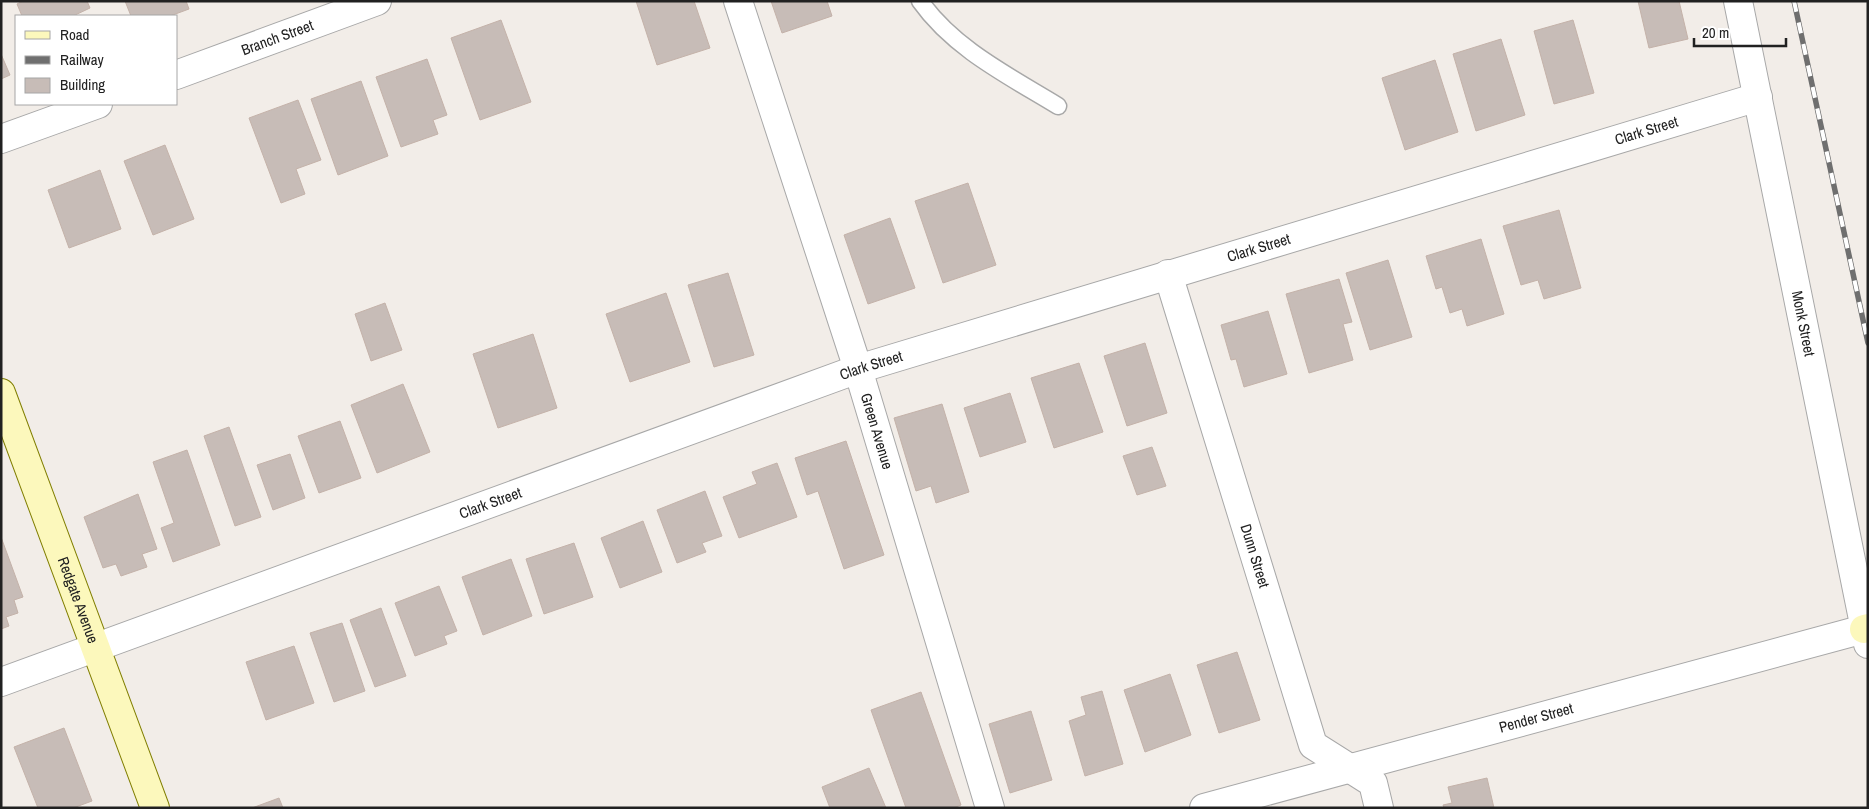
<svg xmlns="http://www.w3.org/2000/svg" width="1869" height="809" font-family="'Archivo Narrow',sans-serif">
  <rect width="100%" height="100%" fill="#f2ede8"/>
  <path fill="#c7bcb7" stroke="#c4b2a9" d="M23,1H87L90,8L73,16H22L17,4Z
    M125,1H186L189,9L170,16H131Z
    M636,1H694L710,48L657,65Z
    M771,1H827L832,16L782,33Z
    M1638,1H1679L1688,39L1649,48Z
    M501,20L531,102L480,120L451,38Z
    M1573,20L1594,93L1554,104L1534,31Z
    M1501,39L1525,115L1476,131L1453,54Z
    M1,54L10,75L1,79Z
    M427,59L447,115L433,120L438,134L401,147L376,77Z
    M1435,60L1458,132L1405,150L1382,78Z
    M361,81L388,156L338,175L311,99Z
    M298,100L321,160L296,169L305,194L281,203L249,118Z
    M165,145L194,219L153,235L124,161Z
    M100,170L121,229L69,248L48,190Z
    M968,183L996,265L943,283L915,201Z
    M1559,210L1581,288L1544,299L1538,280L1521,285L1503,226Z
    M890,218L915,288L868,304L844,235Z
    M1481,239L1504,314L1467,326L1462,309L1450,313L1442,287L1436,289L1426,256Z
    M1388,260L1412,337L1370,350L1346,273Z
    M728,273L754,355L714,367L688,285Z
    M1339,279L1352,322L1343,324L1353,360L1309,373L1286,294Z
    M666,293L690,362L630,382L606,314Z
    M385,303L402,350L371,361L355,314Z
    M1268,311L1287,374L1244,387L1236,359L1231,360L1221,325Z
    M533,334L557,408L498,428L473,354Z
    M1145,343L1167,413L1127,426L1104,356Z
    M1079,363L1103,432L1054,448L1031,378Z
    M403,384L430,452L377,473L351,405Z
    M1010,393L1026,442L980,457L964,408Z
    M942,404L969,492L936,503L931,486L916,491L894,418Z
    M340,421L361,478L319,493L298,436Z
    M229,427L261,517L235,526L204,436Z
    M846,441L884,555L844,569L818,491L807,495L795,458Z
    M1152,447L1166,486L1137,495L1123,456Z
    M187,450L220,545L173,562L161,528L174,523L153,462Z
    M290,454L305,498L273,510L257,465Z
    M777,463L797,517L739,538L723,497L757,484L752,472Z
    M705,491L722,536L702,543L706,552L677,563L657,510Z
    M138,494L157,549L142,554L147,567L121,576L116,564L103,568L84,517Z
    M643,521L662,572L620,588L601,538Z
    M1,537L23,597L14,600L18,613L6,617L9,626L1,629Z
    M574,543L593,597L544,614L526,559Z
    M511,559L532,616L483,635L462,577Z
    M439,586L457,631L444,636L447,644L415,656L395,603Z
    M381,608L406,676L375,687L350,620Z
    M342,623L365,691L334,702L310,633Z
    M294,646L314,703L266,720L246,662Z
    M1237,652L1260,720L1219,733L1197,665Z
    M1170,674L1191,735L1145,752L1124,690Z
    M1102,691L1123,764L1085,776L1069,721L1086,715L1081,697Z
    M921,692L961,805L953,808H906L871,710Z
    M1031,711L1052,780L1010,793L989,724Z
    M64,728L92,801L73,808H38L14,747Z
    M869,768L886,808H830L822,787Z
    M1487,778L1494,808H1444L1443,805L1452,803L1448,787Z
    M279,798L283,808H252Z"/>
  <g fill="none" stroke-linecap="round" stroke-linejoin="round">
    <g stroke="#a8a8a8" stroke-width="19">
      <path id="lane" d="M920,1C954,49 1009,76 1058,106"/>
    </g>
    <g stroke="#a8a8a8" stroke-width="30">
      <g id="street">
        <path id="s1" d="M738,1L858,369L990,808"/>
        <path id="s2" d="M1738,1L1868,644"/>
        <path id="s3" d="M176,75L377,1"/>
        <path d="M1,139L98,104"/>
        <path id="s4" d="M1168,274L1313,745L1373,783L1379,808"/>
        <path id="s5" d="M1,682L858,369L1758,97"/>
        <path id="s6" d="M1204,808L1864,629"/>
      </g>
    </g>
    <g stroke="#807e00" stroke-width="30">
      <g id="secondary">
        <path id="s7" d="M1,393L155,808"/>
        <path d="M1864,629L1868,628"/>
      </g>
    </g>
    <use href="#lane" stroke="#fff" stroke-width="16"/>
    <use href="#street" stroke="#fff" stroke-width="28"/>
    <use href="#secondary" stroke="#fcf8bc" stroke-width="28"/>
    <g stroke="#6f6f6f" stroke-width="5.5">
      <path id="rail" d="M1794,1L1868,343"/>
    </g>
    <use href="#rail" stroke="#fff" stroke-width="4" stroke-dasharray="11" stroke-linecap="butt"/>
  </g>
  <g text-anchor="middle" stroke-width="4.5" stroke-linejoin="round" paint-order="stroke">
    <g font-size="15" fill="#212121" stroke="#fff">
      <text dy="5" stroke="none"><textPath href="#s3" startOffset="108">Branch Street</textPath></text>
      <text dy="5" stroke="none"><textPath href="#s5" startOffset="1736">Clark Street</textPath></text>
      <text dy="5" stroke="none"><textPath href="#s5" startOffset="1331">Clark Street</textPath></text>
      <text dy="5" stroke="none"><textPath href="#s2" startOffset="329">Monk Street</textPath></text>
      <text dy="5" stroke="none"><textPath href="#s5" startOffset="926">Clark Street</textPath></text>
      <text dy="5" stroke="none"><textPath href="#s1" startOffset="452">Green Avenue</textPath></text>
      <text dy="5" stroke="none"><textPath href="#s5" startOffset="521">Clark Street</textPath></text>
      <text dy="5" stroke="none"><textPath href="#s4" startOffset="295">Dunn Street</textPath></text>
      <text dy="5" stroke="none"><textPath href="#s7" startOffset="221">Redgate Avenue</textPath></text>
      <text dy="5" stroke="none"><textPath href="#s6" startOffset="344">Pender Street</textPath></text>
    </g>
  </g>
  <rect width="1869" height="809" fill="none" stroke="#212121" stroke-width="5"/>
  <rect x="15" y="15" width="162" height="90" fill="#ffffff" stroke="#a6a6a6"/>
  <rect x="25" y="31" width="25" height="8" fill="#fcf8bc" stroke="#a6a6a6"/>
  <text x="60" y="40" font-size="15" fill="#212121">Road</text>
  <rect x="25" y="56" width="25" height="8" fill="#6f6f6f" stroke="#a6a6a6"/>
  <text x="60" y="65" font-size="15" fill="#212121">Railway</text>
  <rect x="25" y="78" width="25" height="15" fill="#c7bcb7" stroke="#a6a6a6"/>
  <text x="60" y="90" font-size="15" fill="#212121">Building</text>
  <path d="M1694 38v8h92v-8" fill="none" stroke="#212121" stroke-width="2.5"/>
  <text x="1702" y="38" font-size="15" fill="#212121" stroke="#ffffff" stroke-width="4" paint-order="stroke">20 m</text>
</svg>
